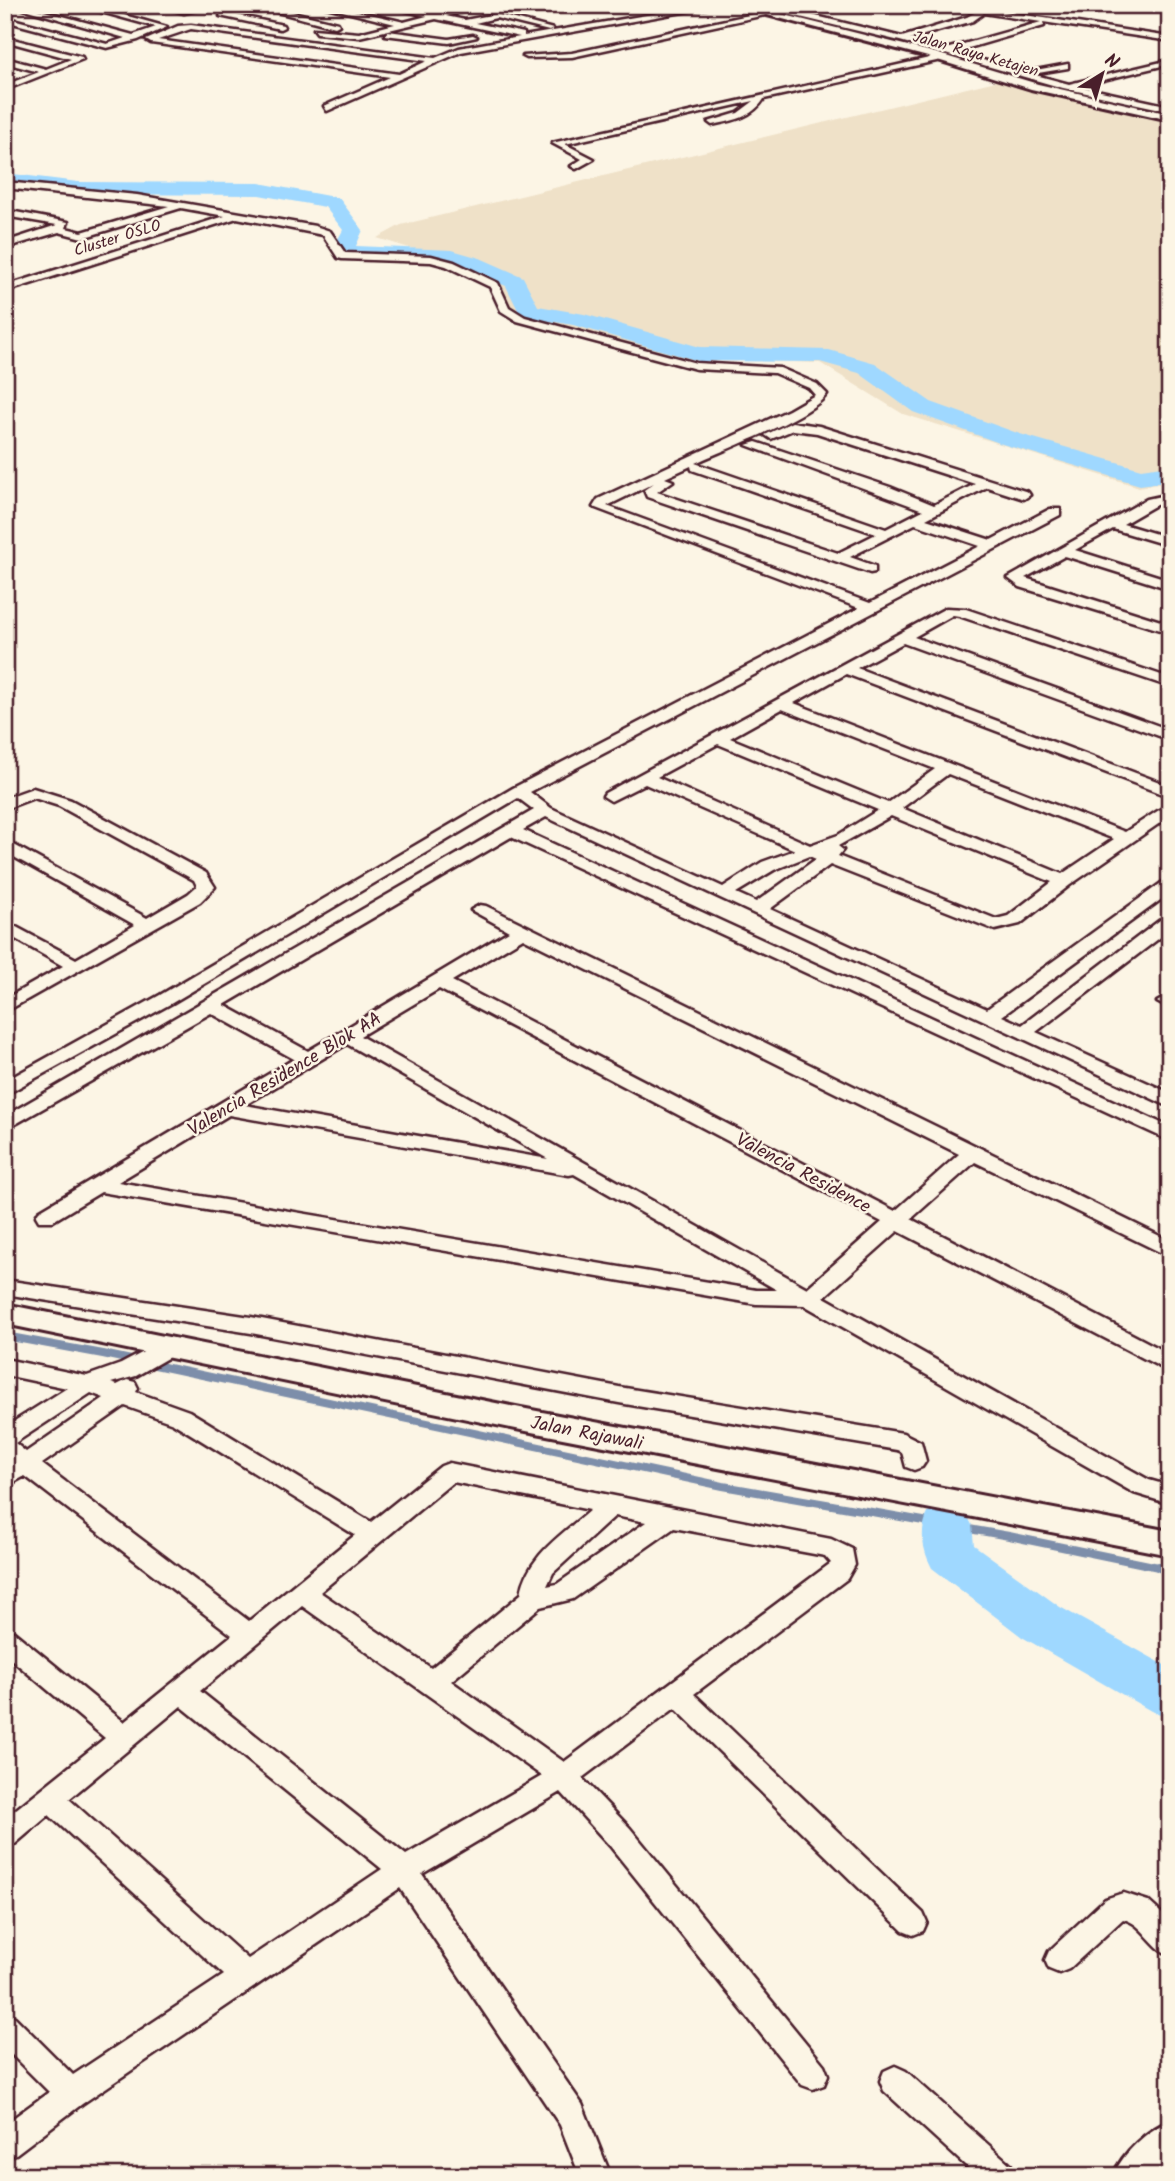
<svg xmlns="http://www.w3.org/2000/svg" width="1175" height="2181" font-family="Kalam,sans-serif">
  <rect width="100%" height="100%" fill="#fcf5e5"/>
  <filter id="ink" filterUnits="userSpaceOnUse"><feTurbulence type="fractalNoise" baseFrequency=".0143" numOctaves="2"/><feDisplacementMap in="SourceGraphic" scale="14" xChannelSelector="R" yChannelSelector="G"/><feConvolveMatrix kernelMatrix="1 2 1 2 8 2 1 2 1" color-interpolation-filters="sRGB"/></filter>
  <g filter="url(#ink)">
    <path fill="#efe1c8" d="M1000,80L1170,120V482L1139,487L903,414L820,363L667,358L512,317L471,267L377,238L401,225Z"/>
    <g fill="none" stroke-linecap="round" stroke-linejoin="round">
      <path stroke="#7d8eaa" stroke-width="8" d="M5,1336L103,1354L723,1486L1009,1536L1168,1569"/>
      <path stroke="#7d8eaa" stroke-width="10" d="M1159,1567L1170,1569"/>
      <path fill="#9fd8ff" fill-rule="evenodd" d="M746,5H772L1079,86L1150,101L1153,105L1144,110L1071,95L748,8Z
        M5,173L78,182L259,183L339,198L363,230L356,246L452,250L480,258L523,277L538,306L584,314L700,347L829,350L875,363L931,402L1020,434L1141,469L1170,465V481L1140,485L1002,444L913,412L859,373L820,362L699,361L573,325L521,316L506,286L451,262C428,261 345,265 333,248L343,230L325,207L259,195L78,194L5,185Z
        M947,1506L965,1511L972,1525L974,1545L1060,1607L1170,1668V1717L1151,1711L1022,1637L932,1568C922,1549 919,1530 929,1511Z"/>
      <g stroke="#4a1f2b" stroke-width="5">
        <path id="minor" d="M10,5H22L133,35L156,27L76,5H88L167,27L138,40L107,48L5,21V17L107,44L125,38Z
          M156,5L184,9L218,5L184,13Z
          M264,5L338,23L339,25L335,27L254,6Z
          M318,5H332L404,22L427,16L382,5C400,5 419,15 437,14C454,13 469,5 486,5L446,16L465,20L496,14L553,29L549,31L496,18L475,23L524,33V36L705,5H722L461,52L327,111L324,106L390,77L151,43L146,40L178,26L191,25L435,58L459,48L520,37L436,19L359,37L317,33L314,29L359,33L395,24ZM191,29L427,61L399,74L158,40Z
          M758,5H771L902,37L967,17L976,12L940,5H959L1170,37V41L1043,22L1044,26L955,52L1025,72L1068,64V68L1032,74L1069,84L1170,60V64L1078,86L1170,106V111L1063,88L900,41L779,12L572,57L527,58L523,56L572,53L772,10ZM984,13L1041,22L946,49L910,39L973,21Z
          M223,12L283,25L284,27L280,29L220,16Z
          M388,31L449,39L473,35L477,37L449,43L385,35Z
          M5,37L82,57L83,59L5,90V85L39,72L5,63V58L46,69L71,59L5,41Z
          M938,56L941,60L764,99C752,118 732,121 712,125L708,122L738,113L754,101L565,144L594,159L576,169L571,166L582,159L552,143Z
          M5,182L137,195L315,226L330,231L345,253L431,256L454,262L498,283L509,307L525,317L696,363L780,368L817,384L827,394C812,417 723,450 695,463L886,529L923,510L746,445L756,442L890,487L934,505L975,484L817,433L793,430L771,439L765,435L792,422L819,426L1028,492L1030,495L1024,499L987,487L926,519L991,540L1050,509H1060V515L530,792L551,808L723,887L762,862L795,850L645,784L611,801L603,796L605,793L946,608L966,609L1170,678V687L959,616L953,615L914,637L1170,730V740L903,643L857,668L1170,786V797L846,674L794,703L1125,832L1170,803V816L1070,885L1020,924L995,930L830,865L770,909L987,1009L1164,881L1170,880V893L1002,1016L1022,1025L1164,917L1170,916V930L1036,1032L1170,1093V1107L546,817L523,830L1170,1127V1141L511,837L224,1005L308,1051L509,931L471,910L480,905L486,906L1170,1241V1257L975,1162L911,1219L1170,1354V1372L898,1231L824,1297L1149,1480L1170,1486V1504L1134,1493L804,1305L756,1304L101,1192L53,1221H39L36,1216L39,1211L294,1059L211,1013L5,1130V1116L534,810L518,798L172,1003L5,1095V1081L160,995L513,788L859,608L593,507L598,499L789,410L815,395L809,388L774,373L696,369L517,321L501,311L490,287L446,266L431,262L342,259L338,258L323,235L237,218L5,292V286L225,216L181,208L82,238L59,232L5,248V242L57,225L5,216V210L68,222L66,228L82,232L169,206L5,188ZM691,466L692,470L876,534L838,553L657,492L673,481L665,478ZM654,483L644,490L647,497L870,573L875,572V566L850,557L915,524L980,546L870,603L607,506ZM782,709L935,769L888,803L730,738ZM718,744L878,810L838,835L810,845L657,777ZM948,774L1114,839L1062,874L902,808ZM891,816L1052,882L1008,916L996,919L838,856L843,850L838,846ZM809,856L816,859L756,902L736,893L774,870ZM523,938L959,1154L895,1211L452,981ZM439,989L882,1222L807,1288L360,1036ZM347,1044L548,1159L245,1105ZM229,1115L569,1175L574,1174L777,1290H756L118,1182Z
          M1170,494V502L1156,505L1123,524L1170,538V546L1113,529L1075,550L1170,580V589L1065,556L1025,578L1170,624V633L1020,587L1008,578L1147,499Z
          M33,788L71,800L206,873L215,887L200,902L5,1012V999L63,966L5,933V921L76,959L135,925L5,852V840L147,918L188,894L197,886L194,880L59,806L34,798L5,809V798Z
          M1166,997H1170V1009L1157,1002Z
          M5,1280L251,1317L619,1387L903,1433L921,1442L926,1461L922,1467L914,1470L906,1467L902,1452L897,1450L619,1403L251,1333L5,1294Z
          M168,1339L176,1341L179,1347L176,1353L136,1376L111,1383L117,1385L127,1380L135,1382L138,1388L136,1392L189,1411L371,1522L441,1466L449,1463L831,1539L852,1549L855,1565L847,1579L694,1694L923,1913L927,1922L923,1931L913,1935L903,1931L675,1708L582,1778L630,1828L824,2065L828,2075L824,2085L813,2089L802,2085L610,1846L561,1792L422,1874L582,2104L611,2176H580L560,2125L400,1888L82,2104L16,2154L5,2158V2124L49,2092L5,2048V2013L15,2017L73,2075L224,1975L49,1815L15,1844L5,1847V1818L105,1738L5,1654V1629L14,1632L124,1722L232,1635L25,1476L5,1487V1466L9,1463L5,1461V1427L67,1388L5,1375V1359L87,1376L121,1364ZM91,1393L104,1398L26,1452L15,1443ZM125,1406L173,1423L355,1535L249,1621L42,1464ZM453,1482L590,1510C562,1535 527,1556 521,1594L431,1668L320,1592ZM615,1516L646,1522L557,1584L547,1586L553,1573ZM674,1528L825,1556L831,1563L564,1762L451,1681L540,1607L573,1599ZM302,1606L542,1776L406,1855L200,1691ZM181,1706L382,1869L248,1959L69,1799Z
          M1123,1893L1148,1901L1170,1921V1955C1151,1948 1143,1923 1123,1919L1069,1969L1059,1973L1049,1969L1045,1960L1049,1951L1105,1899Z
          M895,2066L906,2071L1011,2165L1015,2176H977L884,2091L880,2081L884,2071Z"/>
      </g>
      <g stroke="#4a1f2b" stroke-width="6">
        <path id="tertiary" d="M729,5H745L936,53L1038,84L1170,114V120L1031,89L928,57Z
          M5,1304L521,1408L1170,1531V1555L521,1430L5,1324Z
          M1170,2121V2168L1161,2176H1113C1123,2153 1147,2130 1170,2121Z"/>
      </g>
      <use href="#minor" fill="#fcf5e5" fill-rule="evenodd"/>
      <use href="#tertiary" fill="#fcf5e5" fill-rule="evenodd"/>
    </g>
  </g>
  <g text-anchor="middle" stroke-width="5" stroke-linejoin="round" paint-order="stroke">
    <g font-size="16" fill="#4a1f2b" stroke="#fcf5e5">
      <text transform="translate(976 53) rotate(16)" y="6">Jalan Raya Ketajen</text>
      <text transform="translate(117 237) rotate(-17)" y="6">Cluster OSLO</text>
    </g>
    <g font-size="19" fill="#4a1f2b" stroke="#fcf5e5">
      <text transform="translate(284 1073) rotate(-31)" y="7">Valencia Residence Blok AA</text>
      <text transform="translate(804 1172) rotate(28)" y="7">Valencia Residence</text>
      <text transform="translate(587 1432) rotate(11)" y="7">Jalan Rajawali</text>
    </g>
  </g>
  <rect width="1175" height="2181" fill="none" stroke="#fcf5e5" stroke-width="28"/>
  <rect x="14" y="14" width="1147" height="2153" fill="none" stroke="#4a1f2b" stroke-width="2.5" filter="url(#ink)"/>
  <g transform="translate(1102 74) rotate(37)" stroke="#fcf5e5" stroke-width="5" paint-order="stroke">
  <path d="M0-5L12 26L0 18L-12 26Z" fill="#4a1f2b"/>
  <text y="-10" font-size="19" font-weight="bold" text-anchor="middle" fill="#4a1f2b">N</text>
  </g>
</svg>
